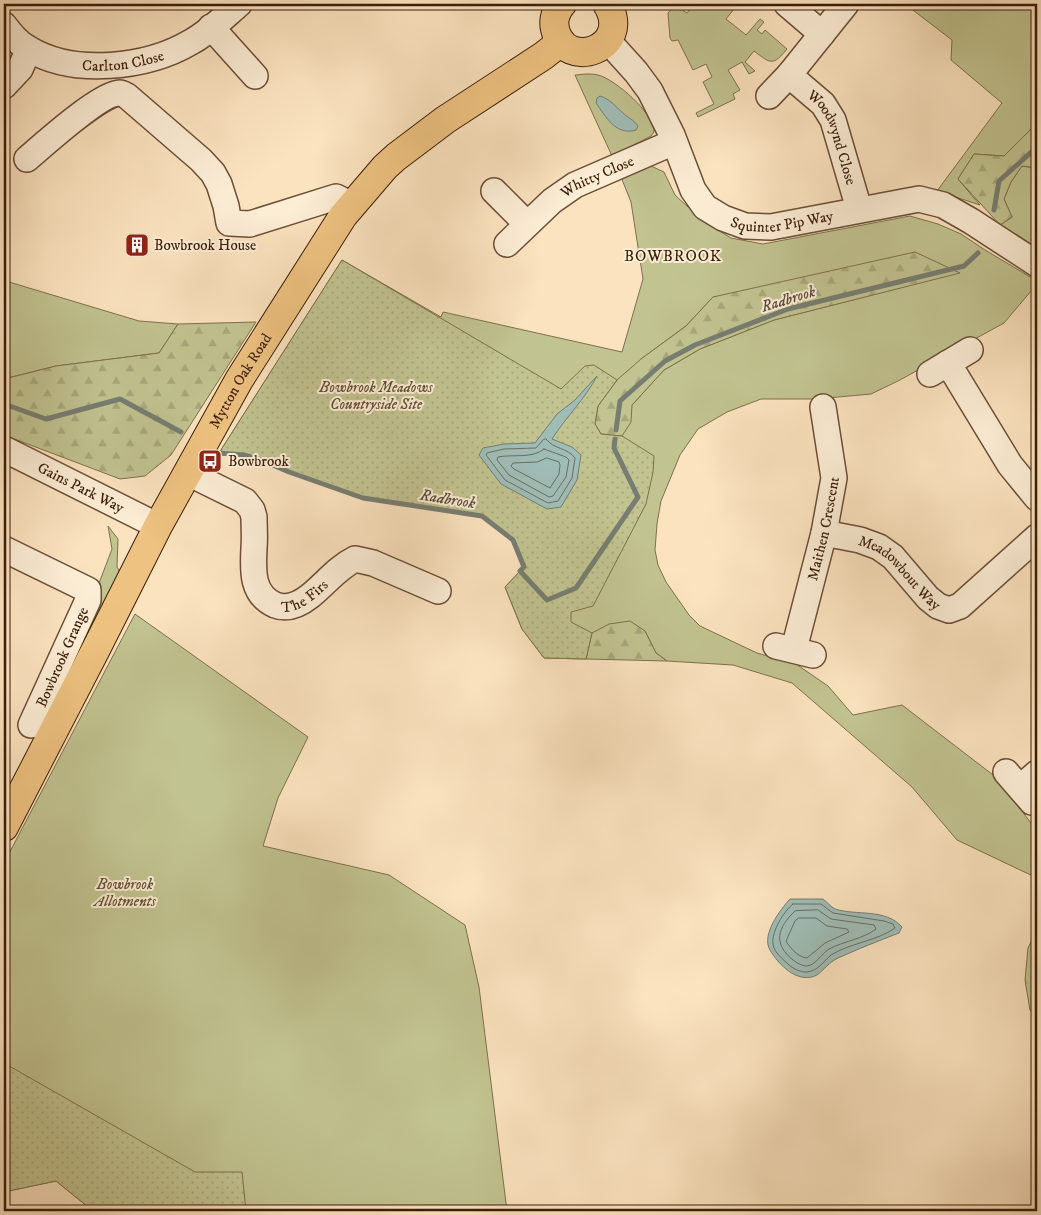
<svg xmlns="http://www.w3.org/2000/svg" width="1041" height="1215" font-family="'IM FELL DW Pica',serif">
  <defs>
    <pattern id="forest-firs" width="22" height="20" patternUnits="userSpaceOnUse" patternTransform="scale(1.25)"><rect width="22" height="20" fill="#c1c390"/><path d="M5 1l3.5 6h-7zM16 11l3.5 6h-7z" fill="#a7a77b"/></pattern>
    <pattern id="park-dots" width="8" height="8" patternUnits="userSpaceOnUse" patternTransform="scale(1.25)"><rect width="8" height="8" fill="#c1c390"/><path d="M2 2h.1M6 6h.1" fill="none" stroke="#a7a77b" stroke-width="1.8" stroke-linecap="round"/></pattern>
  </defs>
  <rect width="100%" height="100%" fill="#fbe3bf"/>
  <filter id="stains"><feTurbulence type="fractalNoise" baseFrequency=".004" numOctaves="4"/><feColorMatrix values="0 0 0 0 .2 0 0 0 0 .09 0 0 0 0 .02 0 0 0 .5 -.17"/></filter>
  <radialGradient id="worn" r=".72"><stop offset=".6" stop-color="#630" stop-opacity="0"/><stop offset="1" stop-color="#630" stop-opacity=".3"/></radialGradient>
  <path fill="#c1c390" stroke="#7e704c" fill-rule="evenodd" d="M694,4H728L732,7L735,4H738L726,19L746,35L760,19L764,22L757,30L762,34L765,30L787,49C773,66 771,64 754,51L745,62L755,71L749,74L742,62L728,70L740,90L733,94L735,99L698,117L696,113L714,104L703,82L712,77L706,64L693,70L678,40L672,41L670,38L668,13L675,5L687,13Z
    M905,4H1037V123L1004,156L974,154L958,179L980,205L937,191L1002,103L951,60L952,40Z
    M586,74C590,74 594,74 598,75C615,79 655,114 654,132L651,136L612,156L575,75Z
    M651,166L664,172L675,195L703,221L731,238L763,244L910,216L938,224L961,234L985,250L1037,281V284L1004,323L898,381L871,394L816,399H761L727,412L698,429L680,455L661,501L657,524L655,550L658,565L666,582L689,615L700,626L757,653L796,664L828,686L853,715L902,705L997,778L1037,831V878L957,840L912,787L792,683L733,665L667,661L656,653L645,631L592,633L586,659L544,658L522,629L505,587L524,567L513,540L482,516L363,498L289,472L261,460L244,455L219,453L342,260L441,317L443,312L622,352L643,279L631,202L621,177ZM907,286L774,320L700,349L664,370L632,405L641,359L686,326L713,297Z
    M1022,166L1037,168V250L1000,225L1012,217L1004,199L1011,182Z
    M4,282H9L139,321L178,324L159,353L56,366L4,379Z
    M108,526L118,539L117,567L120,572L55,699L112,549Z
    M135,614L308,737L278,798L263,846L389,875L465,925L479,987L507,1211H93L56,1181L4,1192V863Z"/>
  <path fill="url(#forest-firs)" stroke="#7e704c" d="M1037,123V168L1022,166L1011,182L1004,199L1012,217L1000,225L958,179L974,154L1004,156Z
    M915,252L960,273L774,320L700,349L664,370L632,405L631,422L622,436L601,434L595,424L598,406L617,380L641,359L686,326L713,297Z
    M256,322L171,455L145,476L120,479L4,435V379L56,366L159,353L178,324Z
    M630,621L645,631L656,653L667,661L586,659L592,633L609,624Z
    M1037,929V1020L1030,1010L1025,980L1028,948Z"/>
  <path fill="url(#park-dots)" stroke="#7e704c" d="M342,260L561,389L585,366L594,365L617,380L598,406L595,424L601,434L622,436L654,456L653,472L646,504L593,606L571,612V622L592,633L586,659L544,658L522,629L505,587L524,567L513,540L482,516L363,498L289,472L261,460L244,455L219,453Z
    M4,1063L195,1172H242L246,1211H93L56,1181L4,1192Z"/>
  <path fill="#9fbdb7" stroke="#777d71" d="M600,96C610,99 615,106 623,113C628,118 633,119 638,126L636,130C616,136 606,117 596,103L597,98Z
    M597,376C585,399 566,417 552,439L572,447L581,455L577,480L561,507L547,509L501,484L479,455L483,448L504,444L535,443L557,414L575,400Z
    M790,899H823C827,902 831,907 835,909C857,916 885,908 902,927L899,933C878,941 858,949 838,958C829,962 824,970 817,975C798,985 778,964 770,950C761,935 780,910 790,899Z"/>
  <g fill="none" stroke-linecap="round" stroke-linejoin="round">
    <path stroke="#6c6d60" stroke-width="1" d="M546,439C553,449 568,448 575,458L572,478L558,501L548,503L505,480L486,455L487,453L504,449L536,448L543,440Z
      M544,449L566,457L569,460L566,477L553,496L549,497L509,475L497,460L498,457C512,454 533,459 544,449Z
      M547,458L559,462L560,465L559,474L550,488L514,469L511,466L513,463L537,462Z
      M793,904H821L833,913L884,921L893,924L895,928C877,941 850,943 831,955C824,961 817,972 806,972C800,972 794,969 789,965C783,959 774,953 773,944C771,932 784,911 793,904Z
      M818,910L831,919L874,925L876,929C863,939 844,941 829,949C822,953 816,965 807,966C802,966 797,963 793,960C773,944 777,928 795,911Z
      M799,918H816L827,926L847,929L849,932L825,943L807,958C798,957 791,949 786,941L795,921Z"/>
    <path stroke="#777d71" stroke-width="5" d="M994,210L999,181L1037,147
      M4,404L46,419L120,399L181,432
      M616,430L620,401L665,361L695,345L788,309L964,266L978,253
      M219,453L244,455L261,460L289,472L363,498L482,516L513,540L524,567L520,571L547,600L576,588L638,497L614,448L615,439"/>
    <g stroke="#6a4e36" stroke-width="28">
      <g id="minor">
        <path d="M787,4L822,34"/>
        <path id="s1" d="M4,25C11,34 18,43 29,49C74,76 147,68 191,42C208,33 224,17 239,4"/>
        <path d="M211,27L255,76"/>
        <path id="s2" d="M608,41L636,72L650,91L672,135L693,190L705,207L723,218L745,226L771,227L919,199L943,205L971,221L1037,264"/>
        <path id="s3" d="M789,75L823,104L833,120L859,209"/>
        <path d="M4,86L20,69L29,49"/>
        <path d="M769,96L789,75L846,4"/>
        <path d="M27,159C42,146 102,92 120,93C122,93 125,95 127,96L201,160L213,173L219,184L226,206L229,223L250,224L336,197L352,205"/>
        <path d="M494,191L527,224"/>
        <path id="s4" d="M507,244L552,201L575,185L674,142"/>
        <path d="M948,363L1010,465L1037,498"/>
        <path d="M930,374L970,350"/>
        <path id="s5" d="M4,449L158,526"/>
        <path id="s6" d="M188,473L245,501L252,510L254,517C254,527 255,538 254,548C253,570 251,594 275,605C288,610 300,604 310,596C325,584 337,568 355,559L373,563L438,591"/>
        <path id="s7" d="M824,533L860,540L879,547L893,557L928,598L938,606L949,610L960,606L1037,537"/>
        <path d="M4,549L88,590V600L31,725"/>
        <path d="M776,646L813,655"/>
        <path id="s8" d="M794,649L824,533L834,478L823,407"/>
        <path d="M1006,772L1032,802"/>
        <path d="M1020,788L1037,773"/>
      </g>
    </g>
    <g stroke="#3a1d09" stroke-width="30">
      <g id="major">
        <path d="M562,4C556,11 553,20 555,29C565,73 634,48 607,4"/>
        <path id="s9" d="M4,827L96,649L158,526L239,380L343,216L385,167L396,157L445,120L543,56L561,42"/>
      </g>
    </g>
    <use href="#minor" stroke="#fcedd5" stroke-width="25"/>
    <use href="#major" stroke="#eec280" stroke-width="28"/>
  </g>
  <defs>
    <g id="building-square" transform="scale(1.25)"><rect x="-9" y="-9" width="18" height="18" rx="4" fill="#8f2418" stroke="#fcedd5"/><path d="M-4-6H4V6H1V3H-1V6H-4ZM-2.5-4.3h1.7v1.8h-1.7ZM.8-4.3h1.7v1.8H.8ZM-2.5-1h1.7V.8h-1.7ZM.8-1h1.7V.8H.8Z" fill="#fff"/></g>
    <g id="bus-square" transform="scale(1.25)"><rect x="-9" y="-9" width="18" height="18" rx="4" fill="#8f2418" stroke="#fcedd5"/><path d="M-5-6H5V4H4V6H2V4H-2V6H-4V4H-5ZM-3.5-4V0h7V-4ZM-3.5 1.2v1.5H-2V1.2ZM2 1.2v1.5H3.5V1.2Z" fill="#fff"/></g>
  </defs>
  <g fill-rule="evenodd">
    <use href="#building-square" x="137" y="245"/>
    <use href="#bus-square" x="210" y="461"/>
  </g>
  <g text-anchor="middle" stroke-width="4" stroke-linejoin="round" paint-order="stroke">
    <g font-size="15" fill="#3a1d09" stroke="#fcedd5">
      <text dy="5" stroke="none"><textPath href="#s1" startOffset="132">Carlton Close</textPath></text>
      <text dy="5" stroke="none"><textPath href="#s3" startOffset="79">Woodwynd Close</textPath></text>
      <text dy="5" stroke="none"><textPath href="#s4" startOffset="114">Whitty Close</textPath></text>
      <text dy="5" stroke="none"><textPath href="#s2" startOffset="276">Squinter Pip Way</textPath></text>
      <text dy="5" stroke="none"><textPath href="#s9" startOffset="505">Mytton Oak Road</textPath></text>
      <text dy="5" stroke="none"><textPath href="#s5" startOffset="86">Gains Park Way</textPath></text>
      <text dy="5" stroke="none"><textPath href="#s8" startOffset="124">Maithen Crescent</textPath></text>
      <text dy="5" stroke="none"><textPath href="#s7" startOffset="89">Meadowbout Way</textPath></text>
      <text dy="5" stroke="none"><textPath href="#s6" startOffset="211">The Firs</textPath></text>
      <text transform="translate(62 657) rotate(-66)" y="5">Bowbrook Grange</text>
    </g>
    <g font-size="15" fill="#3a1d09" stroke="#fcedd5" text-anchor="start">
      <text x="154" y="250">Bowbrook House</text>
      <text x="228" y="466">Bowbrook</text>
    </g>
    <g font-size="15" font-style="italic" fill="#624f32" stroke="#fcedd5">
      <text x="376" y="392">Bowbrook Meadows<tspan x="376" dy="17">Countryside Site</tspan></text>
      <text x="125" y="889">Bowbrook<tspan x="125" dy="17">Allotments</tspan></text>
    </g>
    <g font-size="16" letter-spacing="1" fill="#3a1d09" stroke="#fcedd5">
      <text x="673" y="261">BOWBROOK</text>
    </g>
    <g font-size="16" font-style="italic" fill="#584d3d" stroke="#fcedd5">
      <text transform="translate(788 298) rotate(-17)" y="6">Radbrook</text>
      <text transform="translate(448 498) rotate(9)" y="6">Radbrook</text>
    </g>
  </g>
  <rect width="1041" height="1215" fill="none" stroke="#fbe3bf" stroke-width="20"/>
  <rect x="5" y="5" width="1031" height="1205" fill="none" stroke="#3a1d09" stroke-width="2.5"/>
  <rect x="10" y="10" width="1021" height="1195" fill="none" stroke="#3a1d09"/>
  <rect width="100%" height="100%" filter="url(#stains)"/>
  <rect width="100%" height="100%" fill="url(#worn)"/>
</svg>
